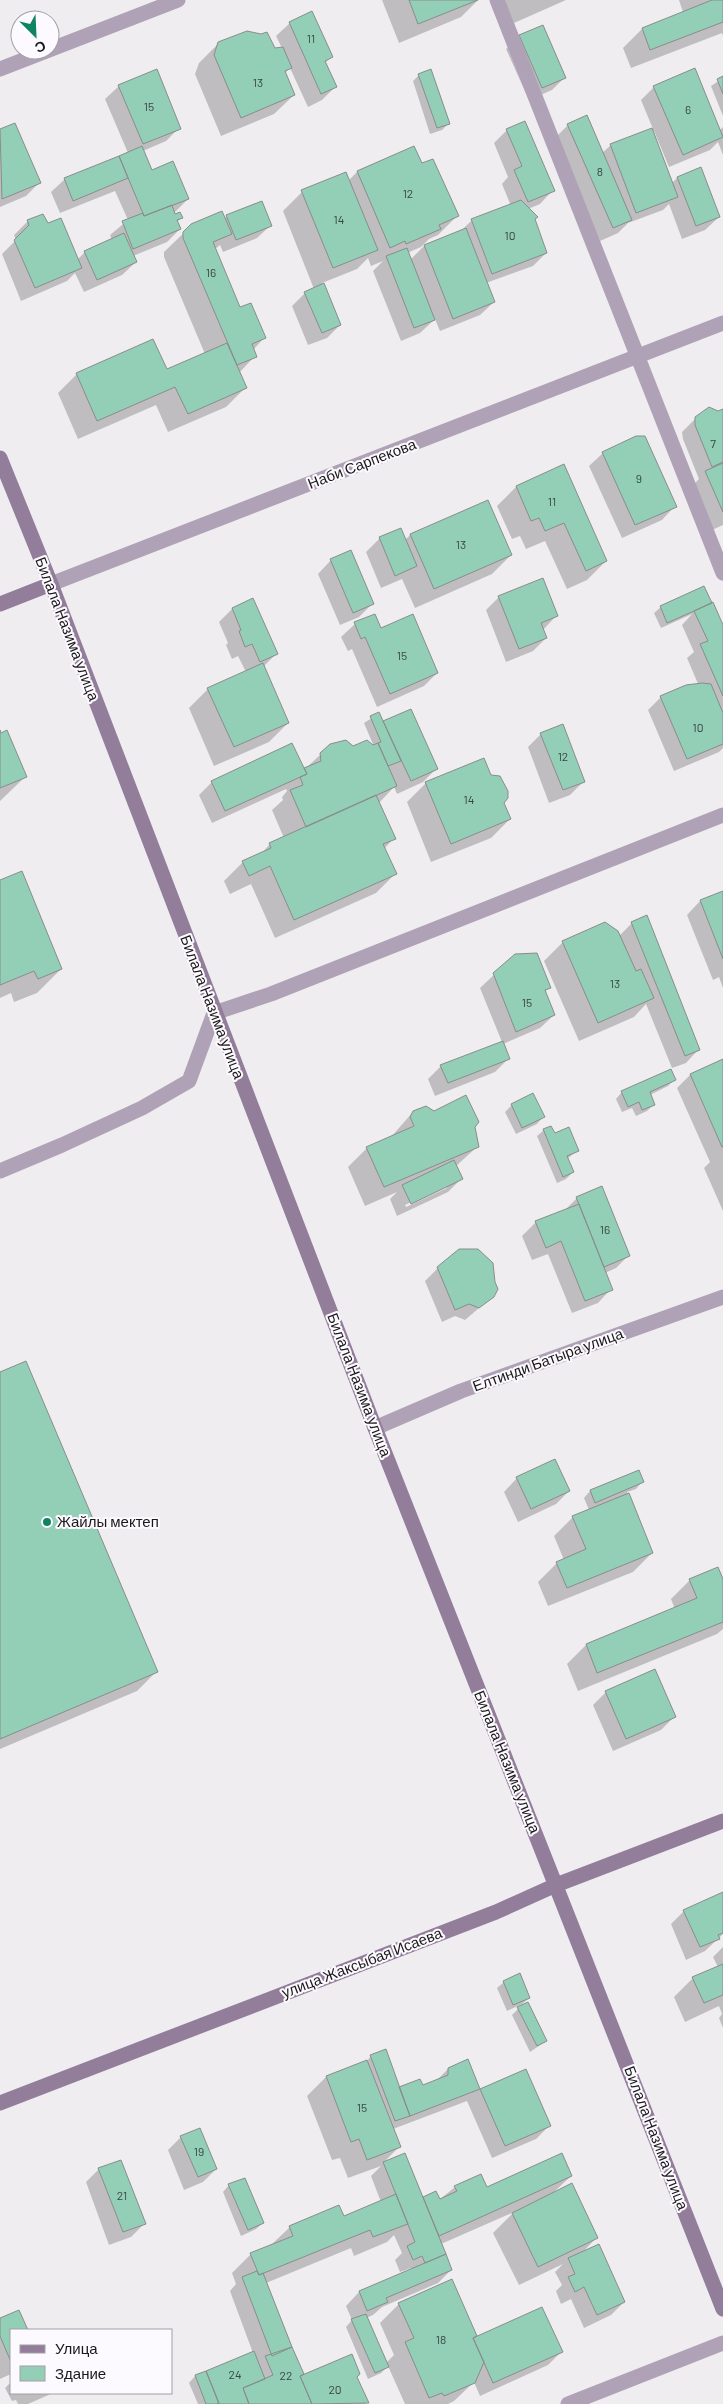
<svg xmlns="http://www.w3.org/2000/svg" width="723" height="2404" font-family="Barlow,sans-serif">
  <rect width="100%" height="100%" fill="#f0edf1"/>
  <path fill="#0003" fill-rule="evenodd" d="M382,0H478L461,17L399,43Z
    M504,0H566L514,23Z
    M679,0H723V36L722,33L631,68L623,48L642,29L683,12Z
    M290,23L331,57L325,63L335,87L322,100L308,107L290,68L284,74L294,95L274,114L221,136L195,74L199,63L219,43L247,33L261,35L274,49L282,48L276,36Z
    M520,36L565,77L552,90L529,100L506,49Z
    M419,75L449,123L442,130L430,134L413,81Z
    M723,78V116L711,86Z
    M119,86L179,128L166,141L143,151L151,171L188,199L174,213L181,218L177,222L180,229L167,242L133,256L136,262L122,275L84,292L75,273L67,281L21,301L2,254L16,240L14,235L28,221L43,215L47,225L77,260L85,252L112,240L110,235L128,220L115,191L60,213L51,192L65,179L128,153L105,99Z
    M654,87L720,130L723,127V155L718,142L710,150L669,167L654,131L652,132L671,184L677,178L719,217L705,230L682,239L669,204L663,210L628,223L618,233L600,241L555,138L568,125L602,153L611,145L653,129L641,100Z
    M15,124L39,183L26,196L0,207V131Z
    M507,130L553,190L540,204L528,209L546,253L533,266L486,283L494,302L480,315L440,331L435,319L420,333L401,341L373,271L383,261L371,266L368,258L357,269L322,283L340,325L327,338L308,345L292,306L305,293L314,289L283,211L302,192L345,174L348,181L357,172L414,148L421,165L457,216L438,235L429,239L421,247L407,253L410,260L424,246L460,232L472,220L511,206L502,184L508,177L494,143Z
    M227,216L271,225L257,238L223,252L220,245L214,250L239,309L264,338L253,350L255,356L239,373L245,388L226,407L168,432L156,405L78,439L58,393L77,374L166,371L205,354L164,257V252L192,225L224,219Z
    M723,410V525L712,530L693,485L699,479L683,439L682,432L696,418Z
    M603,453L675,506L662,520L622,538L589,466Z
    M563,466L606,561L587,580L567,589L545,541L526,549L520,536L512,539L497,506L516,487Z
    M487,502L511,555L492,574L415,608L402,579L381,588L366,552L380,538L401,529L405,540L410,535Z
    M331,560L372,604L359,617L340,625L318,574Z
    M704,587L723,628V748L719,752L674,771L648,710L661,697L699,686L687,658L694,652L682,625L692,614L661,628L654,613L661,607Z
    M499,597L556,616L543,630L546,638L533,651L506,662L486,610Z
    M232,609L276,654L263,667L288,723L269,742L214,766L189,708L208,689L246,672L238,656L232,659L226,645L228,643L219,622Z
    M374,615L380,629L437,673L424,686L377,707L352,649L348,651L341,637L355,624Z
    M410,710L436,769L423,782L397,794L394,787L379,803L394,838L384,849L395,874L376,893L275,938L251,884L230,894L224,881L243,862L261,854L270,844L284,838L272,810L283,800L282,797L287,791L286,789L212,823L199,795L212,782L304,770L321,754L352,748L375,749L364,723L378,714L382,723Z
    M0,734L25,777L0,801Z
    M541,734L583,782L570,795L549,803L528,747Z
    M490,777L510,819L491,838L431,862L407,802L426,783Z
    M0,882L61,969L37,993L14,1002L11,993L0,998Z
    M723,892V988L719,977L713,980L687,915L700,901Z
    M632,923L699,1049L686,1063L672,1068L646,1004L634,1017L579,1041L544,961L563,942L619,936Z
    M515,955L549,987L545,992L554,1015L540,1028L503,1044L508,1059L495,1072L435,1096L428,1079L441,1066L502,1042L480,988Z
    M723,1061V1211L704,1168L710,1162L677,1088L690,1075Z
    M674,1080L668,1086L650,1095L654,1104L647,1111L636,1116L632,1108L622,1112L616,1099L622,1092Z
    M512,1105L543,1117L537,1124L516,1134L505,1112Z
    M413,1112L474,1126L478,1146L455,1167L461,1179L448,1192L397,1216L390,1199L397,1192L365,1206L348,1167L367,1148L391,1137ZM447,1185V1188L406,1207L405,1205Z
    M544,1130L578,1150L567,1159L573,1172L566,1179L557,1183L537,1136Z
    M577,1198L629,1255L616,1268L605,1273L611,1289L598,1303L572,1313L548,1254L532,1260L522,1236L536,1222L564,1211Z
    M438,1268L493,1296L465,1320L455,1316L442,1322L425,1281Z
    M0,1373L156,1672L137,1691L0,1749Z
    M517,1478L569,1491L556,1504L518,1522L504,1492Z
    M642,1482L636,1489L627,1492L652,1553L633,1572L548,1606L538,1582L557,1563L564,1560L554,1536L573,1517L589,1510L584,1498L590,1491Z
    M690,1580L723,1582V1629L717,1634L578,1691L567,1664L586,1645L675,1609L671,1599Z
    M606,1692L674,1717L661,1730L613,1751L593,1705Z
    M723,1894V1934L705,1951L686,1960L671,1924L684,1911Z
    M723,1947V2028L719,2018L722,2014L719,2006L685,2022L674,1997L693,1978L718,1967L713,1957Z
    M504,1982L529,1998L522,2004L507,2011L497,1988Z
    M519,2008L546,2041L530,2052L512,2015Z
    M371,2056L399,2088L422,2087L435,2082L448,2069L468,2061L479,2090L525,2070L549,2126L536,2139L492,2158L467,2101L393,2129L399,2147L383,2163L404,2154L422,2200H439L455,2187L486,2188L571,2176L553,2193L597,2237L582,2253L624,2302L611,2315L584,2328L571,2299L561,2304L556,2291L562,2285L555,2272L563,2264L519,2285L493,2233L514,2212L441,2244L451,2270L438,2283L382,2307L373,2315L366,2318L386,2363L394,2355L380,2323L399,2304L452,2281L477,2338L561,2352L548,2365L480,2396L474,2382L454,2401L448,2404H405L388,2366L381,2373L368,2379L346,2327L352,2320L346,2306L359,2292L412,2270L411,2268L400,2272L395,2260L402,2253L394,2235L387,2242L354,2256L351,2248L266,2283L303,2374L299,2378L356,2376L366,2404H198L189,2383L195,2376L253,2353L230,2291L236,2284L232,2273L251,2254L271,2245L290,2227L343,2217L381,2202L371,2176L381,2166L348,2178L340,2158L332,2160L307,2096L326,2077L366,2062Z
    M181,2137L216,2169L203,2182L184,2190L168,2150Z
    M99,2169L144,2224L131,2237L109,2245L86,2182Z
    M229,2185L263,2223L256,2229L241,2236L223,2192Z
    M18,2312L26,2330H11V2374L0,2379V2320Z
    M11,2382V2393H53L28,2404H18L16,2400L12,2401L5,2388Z"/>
  <path fill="#92cfb6" stroke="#888d8b" d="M409,0H478L418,24Z
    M712,0H723V22L650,50L642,28Z
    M312,11L333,57L325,61L337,87L321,94L289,22Z
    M543,25L566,78L542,88L519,35Z
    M247,31L261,34L267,32L275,48L283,47L292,68L285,71L295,95L241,118L214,55L218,42Z
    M695,68L723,137L683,155L653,86Z
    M157,69L181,129L143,144L118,85Z
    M431,69L450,124L437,128L418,74Z
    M723,76V94L717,79Z
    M587,115L632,220L613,228L567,124Z
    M525,121L555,191L528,202L514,170L522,166L506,129Z
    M15,123L41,183L2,199L0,129Z
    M652,128L678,197L636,213L610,144Z
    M142,146L152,170L173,161L189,199L144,216L119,156Z
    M414,146L422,163L433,159L459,216L439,225L441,229L406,244L405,241L390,248L357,171Z
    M119,156L128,178L73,201L64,178Z
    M701,167L720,217L696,226L677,177Z
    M346,172L378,250L333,268L301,190Z
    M521,200L538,217L535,219L547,253L492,274L471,219Z
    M262,201L272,226L236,240L226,215Z
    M172,205L175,214L180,212L183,218L177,220L181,229L133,249L122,221L143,213L144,216Z
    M222,211L232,234L213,242L240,307L251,303L266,338L252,344L257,357L237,365L183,238V232L191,224Z
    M43,214L48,223L61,218L82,268L35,288L14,240L29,225L27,220Z
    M466,228L495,302L453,319L424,245Z
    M124,233L137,262L97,280L84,251Z
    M407,248L435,320L414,328L386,256Z
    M324,283L341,325L322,333L304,292Z
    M153,339L167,369L227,343L247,388L188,414L175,387L97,421L76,373Z
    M709,407L718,411L723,409V462L712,467L695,425V417Z
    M636,436H645L677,507L635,525L602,452Z
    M723,463V512L705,471Z
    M564,464L607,561L586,571L564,523L545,531L539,518L531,521L516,486Z
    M488,500L512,555L434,589L410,534Z
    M401,528L417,566L395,576L379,537Z
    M351,550L374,604L353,613L330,559Z
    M543,578L558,616L541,623L547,638L519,649L498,596Z
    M704,586L712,603L667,623L660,606Z
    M253,598L278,654L260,662L252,644L245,647L239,631L241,630L232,608Z
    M713,602L723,625V696L700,644L708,641L694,611Z
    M375,614L381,628L413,614L438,673L390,694L365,637L361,639L354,622Z
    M263,663L289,723L234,747L207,688Z
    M702,683L711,684L723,713V744L687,759L660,696L686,685Z
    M411,709L438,769L411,781L383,721Z
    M379,712L401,761L388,766L378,743L381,742L370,716Z
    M563,724L585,782L563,790L540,733Z
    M0,730L1,733L7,730L27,777L0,788Z
    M346,740L353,746L367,740L373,745L378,743L397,786L306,827L290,790L303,785L300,777L307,774L304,768L321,761L320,753L330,744Z
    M292,743L307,774L225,811L211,781Z
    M484,758L491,775L500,776L508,791V798L504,803L511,819L451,844L425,782Z
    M376,795L396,839L383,844L397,874L294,920L270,866L249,876L242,861L271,848L269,843Z
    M22,871L62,969L38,979L34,971L0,985V880Z
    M723,891V959L700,900Z
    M647,915L700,1050L685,1056L631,922Z
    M605,922L618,931L636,971L641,969L654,998L598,1023L562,941Z
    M537,953L551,988L545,990L555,1015L516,1032L493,973L515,954Z
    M503,1041L510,1059L448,1083L440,1065Z
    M723,1059V1147H722L690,1074Z
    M671,1069L676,1080L650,1092L655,1105L642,1110L639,1102L628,1107L621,1091Z
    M533,1093L545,1117L522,1128L511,1104Z
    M466,1095L479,1122L475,1127L479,1147L384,1187L366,1147L414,1126L410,1117L413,1111L426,1106L434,1111Z
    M551,1126L555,1133L569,1127L579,1151L567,1156L574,1172L563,1177L543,1129Z
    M454,1160L463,1179L411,1204L402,1185Z
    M602,1186L630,1256L604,1267L576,1197Z
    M579,1204L613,1290L585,1301L561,1241L546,1248L535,1221Z
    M459,1249H478L493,1263L495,1282L498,1289L494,1297L479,1308L469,1304L455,1310L437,1267Z
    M26,1361L158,1672L0,1739V1372Z
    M555,1459L570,1491L531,1509L516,1477Z
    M639,1470L644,1482L595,1503L590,1490Z
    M629,1493L653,1553L567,1588L556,1562L586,1549L572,1516Z
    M718,1567L723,1579V1622L597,1673L586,1644L697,1598L689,1579Z
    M655,1669L676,1717L626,1739L605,1691Z
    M723,1892V1933L718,1935L720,1939L700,1947L683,1910Z
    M723,1964V1995L704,2003L692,1977Z
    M520,1973L530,1998L513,2005L503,1981Z
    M528,2002L547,2041L537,2046L517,2007Z
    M386,2049L410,2116L395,2121L370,2055Z
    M468,2059L480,2089L410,2116L399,2087L420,2079L423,2085L448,2075V2068Z
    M367,2060L401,2147L367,2160L359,2139L351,2142L326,2076Z
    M526,2069L551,2126L505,2146L480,2089Z
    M200,2128L217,2169L198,2177L180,2136Z
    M405,2153L446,2254L425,2263L422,2256L413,2260L407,2246L415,2242L383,2162Z
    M562,2153L572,2176L439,2236L423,2197L436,2191L440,2199L457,2191L454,2186L481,2174L487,2187Z
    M121,2160L146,2224L123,2232L98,2168Z
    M245,2178L264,2223L248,2230L228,2184Z
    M572,2183L598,2238L538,2267L512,2213Z
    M396,2194L408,2224L373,2237L370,2230L259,2275L250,2253L293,2236L289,2226L339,2205L344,2216Z
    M599,2244L625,2302L597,2315L584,2287L575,2292L568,2277L575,2274L568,2258Z
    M446,2254L452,2270L386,2298L388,2302L367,2311L359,2291Z
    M257,2271L259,2275L263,2273L292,2347L272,2356L242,2277Z
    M452,2279L477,2336L473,2338L484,2362L475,2383L444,2396L442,2393L429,2398L405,2342L414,2338L398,2303Z
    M542,2307L563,2352L493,2383L473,2338Z
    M19,2310L28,2330H11V2362L0,2336V2318Z
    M366,2314L389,2367L375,2373L351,2319Z
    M292,2347L304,2374L300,2376L312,2404H249L243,2388L273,2375L265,2356Z
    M254,2351L265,2379L243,2388L249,2404H219L206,2371Z
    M352,2354L360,2374L357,2377L369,2403L312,2404L300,2376Z
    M206,2371L219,2403L216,2404H206L195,2375Z"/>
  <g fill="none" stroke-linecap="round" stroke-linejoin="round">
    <path stroke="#b0a2b6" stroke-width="15" d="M497,0L723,573
      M0,69L178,0
      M51,584L723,323
      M0,1171L62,1145L142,1108L189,1081L214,1013L271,994L723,815
      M375,1428L461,1391L723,1297
      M568,2404L723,2343"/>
    <path stroke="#927d9b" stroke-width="15" d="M0,458L51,584L375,1428L723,2309
      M0,604L51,584
      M0,2103L496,1912L556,1885L723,1821"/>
  </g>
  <circle fill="#0f8463" stroke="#fdfaff" stroke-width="2" cx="47" cy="1522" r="5"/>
  <g text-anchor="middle" stroke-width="4" stroke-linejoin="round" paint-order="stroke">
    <g font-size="12" fill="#384641">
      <text x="311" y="43">11</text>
      <text x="258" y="87">13</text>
      <text x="149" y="111">15</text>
      <text x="688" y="114">6</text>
      <text x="600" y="176">8</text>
      <text x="408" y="198">12</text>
      <text x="339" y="224">14</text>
      <text x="510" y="240">10</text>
      <text x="211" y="277">16</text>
      <text x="713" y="448">7</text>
      <text x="639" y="483">9</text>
      <text x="552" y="506">11</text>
      <text x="461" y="549">13</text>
      <text x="402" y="660">15</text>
      <text x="698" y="732">10</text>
      <text x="563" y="761">12</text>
      <text x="469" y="804">14</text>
      <text x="615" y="988">13</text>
      <text x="527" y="1007">15</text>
      <text x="605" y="1234">16</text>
      <text x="362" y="2112">15</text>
      <text x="199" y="2156">19</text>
      <text x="122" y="2200">21</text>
      <text x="441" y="2344">18</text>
      <text x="235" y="2379">24</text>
      <text x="286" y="2380">22</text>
      <text x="335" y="2394">20</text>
    </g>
    <g font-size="15" fill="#1a191a" stroke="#fdfaff">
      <text transform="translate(362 464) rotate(-21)" y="5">Наби Сарпекова</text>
      <text transform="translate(67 629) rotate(69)" y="5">Билала Назима улица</text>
      <text transform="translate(212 1007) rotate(69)" y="5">Билала Назима улица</text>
      <text transform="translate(548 1360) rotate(-20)" y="5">Елтинди Батыра улица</text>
      <text transform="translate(359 1385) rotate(69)" y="5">Билала Назима улица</text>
      <text transform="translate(507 1762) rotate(68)" y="5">Билала Назима улица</text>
      <text transform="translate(362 1963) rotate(-21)" y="5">улица Жаксыбая Исаева</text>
      <text transform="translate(656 2138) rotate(69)" y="5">Билала Назима улица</text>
    </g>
    <g font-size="15" fill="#1a191a" stroke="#fdfaff" text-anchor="start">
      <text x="57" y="1527">Жайлы мектеп</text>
    </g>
  </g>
  <rect x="10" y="2329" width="162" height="65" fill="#fdfaff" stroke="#a2a0a3"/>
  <rect x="20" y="2345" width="25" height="8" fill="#927d9b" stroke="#a2a0a3"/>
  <text x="55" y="2354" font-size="15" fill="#1a191a">Улица</text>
  <rect x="20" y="2366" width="25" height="15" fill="#92cfb6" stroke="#a2a0a3"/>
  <text x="55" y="2379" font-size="15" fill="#1a191a">Здание</text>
  <g transform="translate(35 35) rotate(156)"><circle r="24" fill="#fdfaff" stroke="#a2a0a3"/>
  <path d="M0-4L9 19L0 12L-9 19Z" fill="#0f8463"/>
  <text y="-8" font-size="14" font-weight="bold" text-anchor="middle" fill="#1a191a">С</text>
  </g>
</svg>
